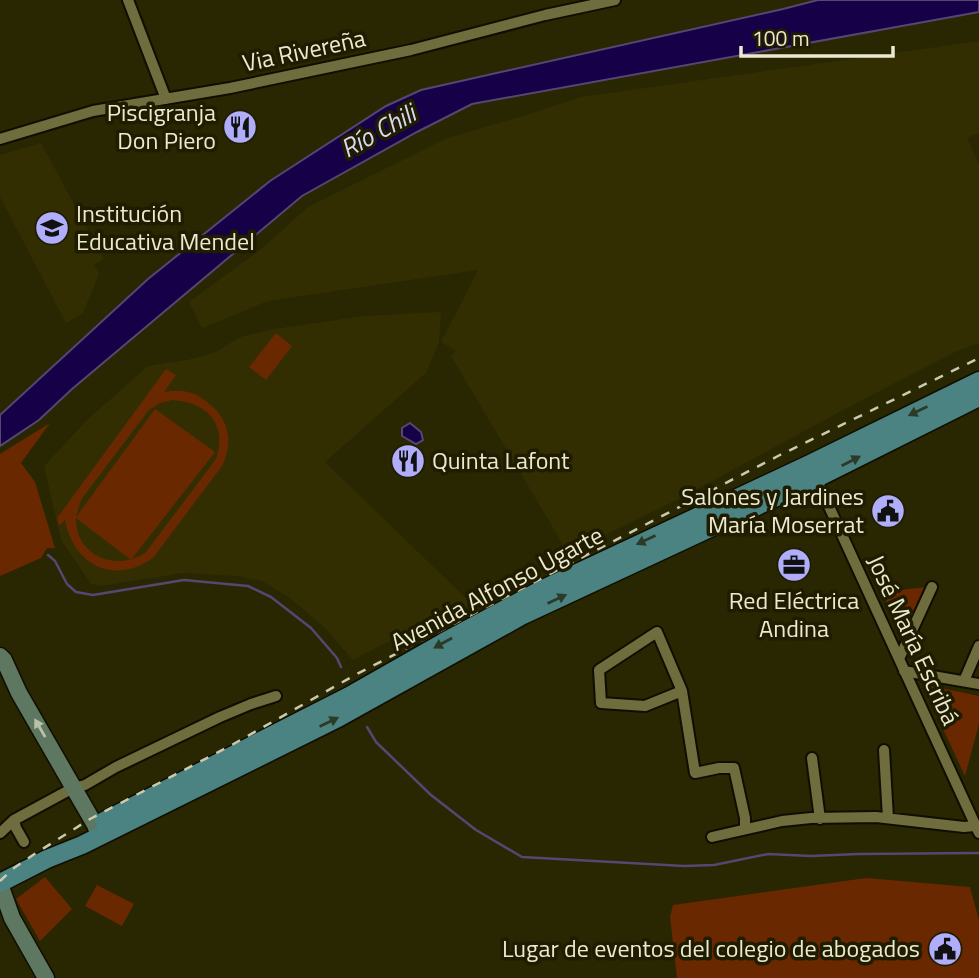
<svg xmlns="http://www.w3.org/2000/svg" width="979" height="978" font-family="'Titillium Web',sans-serif">
  <rect width="100%" height="100%" fill="#292602"/>
  <path fill="#322e02" d="M979,41V133L967,138L979,164V343L953,353L845,409L679,499L568,553L451,356L456,351L441,342L478,270L268,301L202,328L189,302L261,249L308,207L447,138L516,118L581,97Z
    M41,143L104,259L94,265L99,274L83,313L66,323L0,197V155Z
    M441,312L439,343L426,373L325,462L472,604L457,613H443L353,660L326,629L314,619L290,598L262,581L236,576L183,573L100,586L91,584L61,540L44,466L89,418L148,366L192,359L216,352L240,337L274,329L364,316Z"/>
  <path fill="#6a2800" fill-rule="evenodd" d="M276,333L292,346L266,380L249,367Z
    M166,369L176,375L164,392C172,391 179,390 187,392C195,393 201,397 207,402C229,418 234,442 222,466L153,558C114,585 74,566 65,520L59,526L57,518ZM172,400C207,402 228,424 216,459L146,552C117,573 75,556 76,518L131,560L215,452L155,409L76,517L80,503L83,497L149,410L160,403Z
    M50,423L21,463L35,482L55,548H47L41,558L0,576V454Z
    M927,587L904,639L882,592Z
    M922,684L979,696V724L965,776Z
    M45,877L72,909L40,941L16,899Z
    M866,878L970,887L979,920V978H677L670,917L673,905Z
    M97,885L134,904L122,926L85,906Z"/>
  <path fill="#160048" stroke="#564671" stroke-width="2" d="M818,0H979V12L472,104L417,132L302,196L72,389L39,420L0,446V415L148,279L270,181L386,106L421,90L783,9Z
    M410,423L421,432L423,440L416,444L402,436V428Z"/>
  <g fill="none" stroke-linecap="round" stroke-linejoin="round">
    <path stroke="#564671" stroke-width="2.5" d="M48,555L55,561L67,584L76,592L93,595L184,580L248,586L271,597L311,628L337,658L341,667
      M367,727L376,742L431,795L476,830L522,857L684,866L714,865L768,854L811,856L858,854L979,853"/>
    <g stroke="#100e00" stroke-width="14">
      <path id="street" d="M128,0L166,99
        M0,139L93,111L230,88L411,50L545,15L615,0
        M815,476L979,833
        M899,659L932,587
        M904,671L979,684
        M964,681L979,646
        M682,691L645,706L601,703L599,670L657,632L682,691L695,773L719,768H734L745,818V829
        M884,750L888,818
        M812,758L820,819
        M14,820L16,828L24,842
        M0,833L14,820L73,788L85,785L116,767L220,717L251,704L276,696
        M712,837L782,821L811,818L876,817L964,827L975,826"/>
    </g>
    <g stroke="#100e00" stroke-width="19">
      <path id="secondary" d="M0,656L4,660L19,693L95,825L99,836
        M0,884L12,918L46,978"/>
    </g>
    <g stroke="#100e00" stroke-width="21">
      <path id="primary" d="M104,821L349,696L444,642L539,591L810,464L979,381
        M0,883L47,859L82,845L338,718L523,615L817,478L979,397"/>
    </g>
    <use href="#street" stroke="#6f6c3d" stroke-width="10"/>
    <use href="#secondary" stroke="#5d7760" stroke-width="16"/>
    <use href="#primary" stroke="#4b8282" stroke-width="18"/>
    <path stroke="#cbcaaf" stroke-width="2.5" stroke-dasharray="9 9" stroke-linecap="butt" d="M0,881L14,868L33,855L90,819L230,746L355,675L778,456L979,358"/>
  </g>
  <defs><path id="oneway-solid" d="M-6-.8H1V-3.2L6.5 0L1 3.2V.8H-6Z" transform="scale(1.75)"/></defs>
  <g fill="#2c3b27">
    <use href="#oneway-solid" transform="translate(918 411) rotate(154)"/>
    <use href="#oneway-solid" transform="translate(851 461) rotate(-27)"/>
    <use href="#oneway-solid" transform="translate(646 540) rotate(155)"/>
    <use href="#oneway-solid" transform="translate(557 599) rotate(-25)"/>
    <use href="#oneway-solid" transform="translate(443 643) rotate(151)"/>
    <use href="#oneway-solid" transform="translate(329 722) rotate(-26)"/>
  </g>
  <use fill="#b9c2a9" href="#oneway-solid" transform="translate(40 728) rotate(-120)"/>
  <defs>
    <g id="restaurant-disc" transform="scale(1.75)"><circle r="9.5" fill="#b0aefa" stroke="#1f1c00"/><path d="M-5-6h1v4h1v-4h1v4h1v-4h1v5L-1.5 .5V6h-2V.5L-5-1ZM5-6V6H3V1.5H1.5Q1.5-4 5-6Z" fill="#111"/></g>
    <g id="school-disc" transform="scale(1.75)"><circle r="9.5" fill="#b0aefa" stroke="#1f1c00"/><path d="M0-5L7-2L0 1L-7-2ZM-4 1L0 2.5L4 1V4Q0 6-4 4Z" fill="#111"/></g>
    <g id="civic-disc" transform="scale(1.75)"><circle r="9.5" fill="#b0aefa" stroke="#1f1c00"/><path d="M-.6-6.5H3V-4.5H.6V-3L4-1V1h2V6H-6V1h2V-1L-.6-3ZM-1.2 2.5V6h2.4V2.5Z" fill="#111"/></g>
    <g id="office-disc" transform="scale(1.75)"><circle r="9.5" fill="#b0aefa" stroke="#1f1c00"/><path d="M-6-3h4V-5.5h4V-3h4V5H-6ZM-1-4.5V-3h2v-1.5ZM-6 0V1H6V0Z" fill="#111"/></g>
  </defs>
  <g fill-rule="evenodd">
    <use href="#restaurant-disc" x="240" y="127"/>
    <use href="#school-disc" x="52" y="228"/>
    <use href="#restaurant-disc" x="408" y="461"/>
    <use href="#civic-disc" x="888" y="511"/>
    <use href="#office-disc" x="794" y="565"/>
    <use href="#civic-disc" x="945" y="949"/>
  </g>
  <g text-anchor="middle" stroke-width="7" stroke-linejoin="round" paint-order="stroke">
    <g font-size="24" fill="#ebead1" stroke="#1f1c00">
      <text transform="translate(304 51) rotate(-12)" y="8">Via Rivereña</text>
      <text transform="translate(497 589) rotate(-28)" y="8">Avenida Alfonso Ugarte</text>
      <text transform="translate(913 640) rotate(65)" y="8">José María Escribá</text>
    </g>
    <g font-size="24" fill="#ebead1" stroke="#1f1c00" text-anchor="end">
      <text x="216" y="121">Piscigranja<tspan x="216" dy="28">Don Piero</tspan></text>
      <text x="76" y="222" text-anchor="start">Institución<tspan x="76" dy="28">Educativa Mendel</tspan></text>
      <text x="432" y="469" text-anchor="start">Quinta Lafont</text>
      <text x="864" y="505">Salones y Jardines<tspan x="864" dy="28">María Moserrat</tspan></text>
      <text x="794" y="609" text-anchor="middle">Red Eléctrica<tspan x="794" dy="28">Andina</tspan></text>
      <text x="920" y="957">Lugar de eventos del colegio de abogados</text>
    </g>
    <g font-size="26" font-style="italic" fill="#d8d8f3" stroke="#1f1c00">
      <text transform="translate(378 131) rotate(-29)" y="9">Río Chili</text>
    </g>
  </g>
  <path d="M741 46v10h152v-10" fill="none" stroke="#ebead1" stroke-width="3.5"/>
  <text x="752" y="46" font-size="21" fill="#ebead1" stroke="#1f1c00" stroke-width="5" paint-order="stroke">100 m</text>
</svg>
